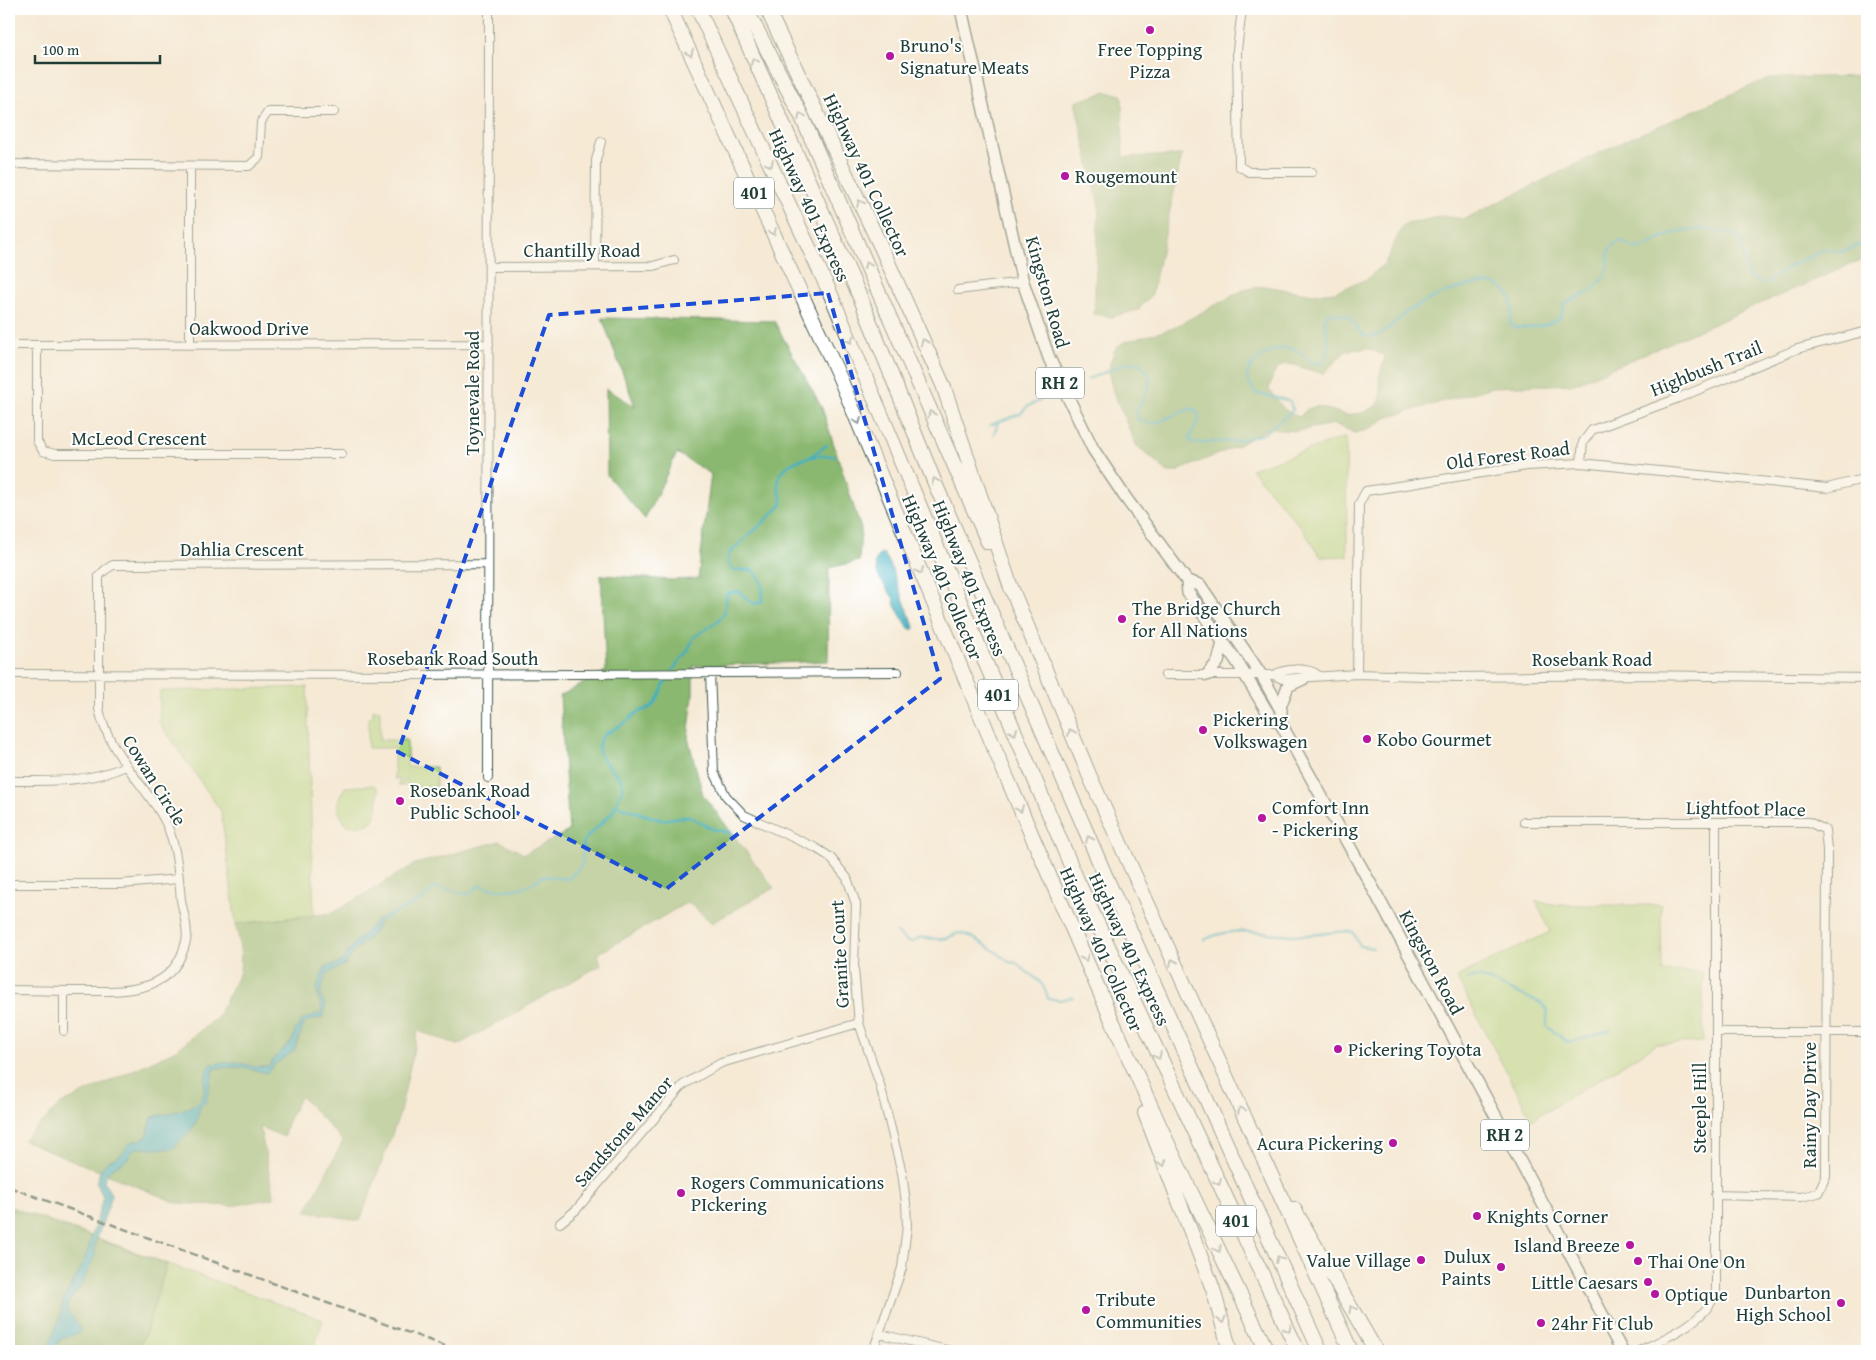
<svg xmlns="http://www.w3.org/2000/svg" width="1876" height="1360" font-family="'Gentium Book Plus',serif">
  <rect width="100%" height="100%" fill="#fff"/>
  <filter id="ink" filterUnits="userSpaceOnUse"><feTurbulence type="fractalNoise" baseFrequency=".02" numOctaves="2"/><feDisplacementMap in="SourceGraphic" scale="10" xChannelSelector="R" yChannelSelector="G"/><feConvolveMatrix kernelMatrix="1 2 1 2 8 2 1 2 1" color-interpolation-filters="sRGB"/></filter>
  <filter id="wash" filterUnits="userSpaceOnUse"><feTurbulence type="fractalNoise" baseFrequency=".0096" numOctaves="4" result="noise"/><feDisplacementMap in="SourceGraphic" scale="20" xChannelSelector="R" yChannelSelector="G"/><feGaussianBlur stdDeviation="1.12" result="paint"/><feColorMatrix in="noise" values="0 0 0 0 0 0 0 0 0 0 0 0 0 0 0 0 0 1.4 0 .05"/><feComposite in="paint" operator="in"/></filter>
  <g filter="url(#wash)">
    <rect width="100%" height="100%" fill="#f5ead5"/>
    <path fill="#afd782" stroke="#678a5b" d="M1346,437L1347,556L1321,557L1302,529L1251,469Z
      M307,687L314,915L236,924L221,811L159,722L160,691Z
      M373,710H380V740H407V767H436V787H407V779H404V786H399V779H394V748H368V718L373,717Z
      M374,785L378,789C378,814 377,831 346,825C336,809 334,804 345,787Z
      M1536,901L1558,905H1661L1662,971L1703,972V1042L1657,1044L1532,1120L1456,977L1550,932Z
      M9,1206L323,1320L313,1351H9Z"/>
    <path fill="#8bb870" stroke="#557a52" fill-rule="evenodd" d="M1867,76V260L1859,261L1575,384L1493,387L1386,418L1368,430L1355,433L1334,424L1297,431L1266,429L1237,446L1176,472H1168L1136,445L1114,394L1109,376L1110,363L1115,349L1124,342L1171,329L1243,290L1264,286L1314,294L1335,292L1367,279L1385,263L1403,225L1442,216L1464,219L1626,140L1769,78ZM1367,348L1385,356L1379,378L1381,398L1378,405L1362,413L1346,415L1317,406L1307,409L1299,417L1285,410L1269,390C1278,346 1297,371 1324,373L1346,351Z
      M1106,92L1122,95L1123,157L1182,155L1152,294L1138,310L1111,317L1094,314L1099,206L1075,102Z
      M602,318L774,321L822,408L861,529L859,561L829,568L828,661L693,666V696L688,738L703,795L774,888L712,923L688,902L598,954L601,965L458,1045L418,1031L399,1116L360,1221L306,1211L343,1141L301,1096L287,1123L284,1137L260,1127L274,1198L232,1206L177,1203L23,1140L61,1104L178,1049L218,1016L240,972L241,956L236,924L333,913L415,864L500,841L524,854L569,831L560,696L606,671L601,575L670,580L698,579L711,474L677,453L645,519L607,475L606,389L635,406Z
      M9,1208L167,1264L144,1339L132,1351H9Z"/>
    <path fill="#43b0c0" stroke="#31767a" d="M883,553L888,560L915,629H909L895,606L894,599L878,576L875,563L878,556Z
      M378,919L380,920L373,934L354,951L346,964L326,974L320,994C324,1005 329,1006 322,1018L308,1021L304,1024L294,1051L275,1064L267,1073L242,1067L214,1068L206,1102L200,1106C196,1131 188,1132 173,1149L136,1148C131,1151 131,1154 128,1158C119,1167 108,1166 104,1181L112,1196L95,1244V1256L80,1288L69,1301L67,1311L78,1323L81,1331L78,1334L61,1339L53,1350L25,1351L9,1348V1340L33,1346H48L60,1318L63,1299L80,1270L88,1250L103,1197L96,1182L101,1169L107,1162L122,1154L129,1143L147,1137L152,1117C163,1115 197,1108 202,1098C206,1089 203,1076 210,1064L236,1062L256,1067L269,1066L275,1057L292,1041L295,1031L303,1019L321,1013L322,1008L316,991L324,968L341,962L354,943Z"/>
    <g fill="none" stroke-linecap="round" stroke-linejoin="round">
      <path stroke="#43b0c0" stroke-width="2.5" d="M1088,379L1127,363L1139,362L1150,376L1148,391L1136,412L1139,420C1158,431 1174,410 1193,409L1198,413L1199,419L1189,439L1193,443L1237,441L1263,434L1293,410L1290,402C1278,396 1268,397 1255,393L1247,378L1249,368C1262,355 1280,341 1299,352C1308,357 1311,366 1323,363C1332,348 1328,336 1324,321L1328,313L1348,316C1355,322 1358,335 1369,336C1382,338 1397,319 1407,312C1427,299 1483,272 1504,289C1515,298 1512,313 1510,325C1520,331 1547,326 1558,319C1563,315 1563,310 1564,304C1576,297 1592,293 1601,281C1615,264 1600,251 1619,241C1625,242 1631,248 1636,248C1646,249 1652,242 1661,238C1688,225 1713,228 1740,236L1747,276L1764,284L1790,266L1826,249L1840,252L1867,242
        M990,425L1020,414L1028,406L1040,401
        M994,434L998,423
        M811,456L827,445
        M672,671L687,652L694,637L716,623L724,614L727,594L738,591L753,604L762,602C764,588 763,579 752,570H733L728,564V555C745,537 765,523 782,504C783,497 778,492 778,485C779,458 816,455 835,456
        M615,805L661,820L689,816L712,829L732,833
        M380,920L422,900L435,887C448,888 455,894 470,894L479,885C503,893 523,892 543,876L568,879L582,865L584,840L612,813L623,788C624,774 604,767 600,754C593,734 615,730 626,722C630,719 634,715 638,712C644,710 651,709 655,703C661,695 663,684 669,676
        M896,932L908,942H913L920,937C929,938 938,941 947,938C951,937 955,934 958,933C970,933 1000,954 1009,962L1017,963C1030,978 1043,976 1048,999L1060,1000L1073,997
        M1204,940C1238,923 1271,937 1307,935C1322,935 1337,930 1353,932L1360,946L1373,948
        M1467,979L1480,977L1543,1004L1547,1011V1027L1569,1043L1610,1030"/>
    </g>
  </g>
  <g filter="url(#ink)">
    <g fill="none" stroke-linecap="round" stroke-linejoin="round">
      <g stroke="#3f574c" stroke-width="10">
        <path id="minor" d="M1242,9L1237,50L1239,166L1249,172H1312
          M9,164L249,166L259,157L261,122L268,112H334
          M595,266L596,160L601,142
          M489,267L653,266L674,260
          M958,290L1023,282
          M9,345L489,344
          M37,345V441L43,451L55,454H342
          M190,345V167
          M1581,463L1583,442L1592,430L1676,399L1797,349L1867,331
          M710,673L714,772L726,796L744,815L816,848L830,857L847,878L856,904L854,969L859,1023L880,1085L902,1173L906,1203L907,1226L902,1268L873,1351
          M9,674L411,675L898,672
          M1357,674L1359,504L1366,491L1527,466L1581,463L1827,488L1867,478
          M1165,675H1274L1282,679L1357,674L1457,677L1632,675L1867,678
          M1274,675C1285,668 1307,667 1318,675
          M488,778L489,9
          M9,781C50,781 88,783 126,766
          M1524,822H1809L1825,830L1827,849L1826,1176L1818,1193L1801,1197L1715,1195
          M9,884H121L179,879
          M9,990C33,990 57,991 81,991C124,991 174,995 186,941C189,930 183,912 181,900C178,870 177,839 160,812C138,778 108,750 99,709V576L105,570L113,565L488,564
          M64,991V1031
          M1716,1032H1867
          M560,1223L576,1210L683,1085L721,1063L859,1023
          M880,1334L951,1351
          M1639,1351C1664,1339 1711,1319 1716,1290V823"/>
      </g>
      <g stroke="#3f574c" stroke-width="14">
        <path id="primary" d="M961,9L1023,282L1049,358L1093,449L1125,497L1187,581L1188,593L1236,660L1271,718L1281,724L1374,890L1622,1351
          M1187,581L1200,585L1262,676L1281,710V724
          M1207,675L1218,662L1223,643
          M1280,707L1288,686L1303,679"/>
      </g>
      <g stroke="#3f574c" stroke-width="16">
        <path id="motorway" d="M670,9L839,376L1001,764L1111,1018L1167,1142L1267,1351
          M698,9L831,295L1077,880L1298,1351
          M732,9L860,297L934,481L1105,875L1320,1351
          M746,9L802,117L988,542
          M767,9L881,247L943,385L1010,585L1090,777L1351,1351
          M1145,1113L1213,1289L1230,1351
          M1294,1209L1376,1351"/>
      </g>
      <use href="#minor" stroke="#fff" stroke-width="8"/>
      <use href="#primary" stroke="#fff" stroke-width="11"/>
      <use href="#motorway" stroke="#fff" stroke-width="14"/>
      <path stroke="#1f3d34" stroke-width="2.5" stroke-dasharray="8 4" stroke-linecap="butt" d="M9,1187L459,1351"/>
    </g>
    <defs><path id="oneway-chevron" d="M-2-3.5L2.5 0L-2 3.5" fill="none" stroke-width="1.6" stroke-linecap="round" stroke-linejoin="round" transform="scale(1.25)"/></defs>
    <g stroke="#8f9e9a">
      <use href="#oneway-chevron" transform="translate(690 53) rotate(65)"/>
      <use href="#oneway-chevron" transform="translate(754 61) rotate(-113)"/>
      <use href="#oneway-chevron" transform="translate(801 116) rotate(-116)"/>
      <use href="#oneway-chevron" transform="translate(770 164) rotate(65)"/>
      <use href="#oneway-chevron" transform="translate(860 203) rotate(-116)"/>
      <use href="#oneway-chevron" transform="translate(773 232) rotate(65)"/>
      <use href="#oneway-chevron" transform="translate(867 265) rotate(-113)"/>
      <use href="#oneway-chevron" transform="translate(850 340) rotate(67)"/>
      <use href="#oneway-chevron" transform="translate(924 342) rotate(-114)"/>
      <use href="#oneway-chevron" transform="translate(931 414) rotate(-113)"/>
      <use href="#oneway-chevron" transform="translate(858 421) rotate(67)"/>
      <use href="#oneway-chevron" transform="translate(935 481) rotate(-113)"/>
      <use href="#oneway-chevron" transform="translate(920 571) rotate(67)"/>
      <use href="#oneway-chevron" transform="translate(1014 732) rotate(67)"/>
      <use href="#oneway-chevron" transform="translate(1071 732) rotate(-113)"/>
      <use href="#oneway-chevron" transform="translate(1020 809) rotate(67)"/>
      <use href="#oneway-chevron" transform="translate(1089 839) rotate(-114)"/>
      <use href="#oneway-chevron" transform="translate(1085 958) rotate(66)"/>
      <use href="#oneway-chevron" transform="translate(1173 962) rotate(-114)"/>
      <use href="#oneway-chevron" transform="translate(1158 1056) rotate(65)"/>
      <use href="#oneway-chevron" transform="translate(1241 1110) rotate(-115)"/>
      <use href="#oneway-chevron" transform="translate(1163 1163) rotate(68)"/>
      <use href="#oneway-chevron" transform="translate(1218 1182) rotate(65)"/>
      <use href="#oneway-chevron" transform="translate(1218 1249) rotate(64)"/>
      <use href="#oneway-chevron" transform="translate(1279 1259) rotate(-114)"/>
      <use href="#oneway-chevron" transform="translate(1352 1309) rotate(-119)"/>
      <use href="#oneway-chevron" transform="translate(1222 1320) rotate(75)"/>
      <use href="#oneway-chevron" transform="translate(1288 1329) rotate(65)"/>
    </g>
  </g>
  <path d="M0 0H1876V1360H0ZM828,293L940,679L666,889L398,752L549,315Z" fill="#f5ead5" fill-opacity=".55" fill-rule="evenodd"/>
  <path fill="none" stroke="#1d4ed8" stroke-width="4" stroke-dasharray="10 6" stroke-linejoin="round" d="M828,293L940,679L666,889L398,752L549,315Z"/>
  <g fill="#b5179e" stroke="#fff" stroke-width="2">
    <circle cx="1150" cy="30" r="5"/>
    <circle cx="890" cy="56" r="5"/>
    <circle cx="1065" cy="176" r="5"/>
    <circle cx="1122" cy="619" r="5"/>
    <circle cx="1203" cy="730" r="5"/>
    <circle cx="1367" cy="739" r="5"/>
    <circle cx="400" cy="801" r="5"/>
    <circle cx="1262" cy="818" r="5"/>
    <circle cx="1338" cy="1049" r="5"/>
    <circle cx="1393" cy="1143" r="5"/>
    <circle cx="681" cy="1193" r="5"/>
    <circle cx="1477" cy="1216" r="5"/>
    <circle cx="1630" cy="1245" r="5"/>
    <circle cx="1421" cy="1260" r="5"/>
    <circle cx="1638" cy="1261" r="5"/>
    <circle cx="1501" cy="1267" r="5"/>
    <circle cx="1648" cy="1282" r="5"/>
    <circle cx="1655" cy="1294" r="5"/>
    <circle cx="1841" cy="1303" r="5"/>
    <circle cx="1086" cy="1310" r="5"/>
    <circle cx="1541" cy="1323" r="5"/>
  </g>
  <g text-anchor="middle" stroke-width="4" stroke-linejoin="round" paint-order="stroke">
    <g fill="#fff" stroke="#627771" stroke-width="1">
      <rect x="734" y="177.5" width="40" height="31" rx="4"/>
      <rect x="1036" y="367.5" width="48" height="31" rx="4"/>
      <rect x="978" y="679.5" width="40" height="31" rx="4"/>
      <rect x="1481" y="1119.5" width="48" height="31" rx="4"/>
      <rect x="1216" y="1205.5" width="40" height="31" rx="4"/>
    </g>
    <g font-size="18" font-weight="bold" fill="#1f3d34">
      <text x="754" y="199">401</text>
      <text x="1060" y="389">RH 2</text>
      <text x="998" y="701">401</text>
      <text x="1505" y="1141">RH 2</text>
      <text x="1236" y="1227">401</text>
    </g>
    <g font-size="19" fill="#1f3d34" stroke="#fff" text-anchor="start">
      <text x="900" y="52">Bruno's<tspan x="900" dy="22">Signature Meats</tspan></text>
      <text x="1150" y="56" text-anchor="middle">Free Topping<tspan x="1150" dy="22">Pizza</tspan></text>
      <text x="1075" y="183">Rougemount</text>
      <text x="1132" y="615">The Bridge Church<tspan x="1132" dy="22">for All Nations</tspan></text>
      <text x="1213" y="726">Pickering<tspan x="1213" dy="22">Volkswagen</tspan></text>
      <text x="1377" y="746">Kobo Gourmet</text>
      <text x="410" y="797">Rosebank Road<tspan x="410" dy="22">Public School</tspan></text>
      <text x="1272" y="814">Comfort Inn<tspan x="1272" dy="22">- Pickering</tspan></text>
      <text x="1348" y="1056">Pickering Toyota</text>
      <text x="1383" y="1150" text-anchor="end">Acura Pickering</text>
      <text x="691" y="1189">Rogers Communications<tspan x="691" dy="22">PIckering</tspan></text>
      <text x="1487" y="1223">Knights Corner</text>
      <text x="1620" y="1252" text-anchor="end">Island Breeze</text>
      <text x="1491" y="1263" text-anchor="end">Dulux<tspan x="1491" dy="22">Paints</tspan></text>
      <text x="1411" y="1267" text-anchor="end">Value Village</text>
      <text x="1648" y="1268">Thai One On</text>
      <text x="1638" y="1289" text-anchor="end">Little Caesars</text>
      <text x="1831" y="1299" text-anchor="end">Dunbarton<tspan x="1831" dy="22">High School</tspan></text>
      <text x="1665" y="1301">Optique</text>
      <text x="1096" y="1306">Tribute<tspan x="1096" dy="22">Communities</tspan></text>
      <text x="1551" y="1330">24hr Fit Club</text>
    </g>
    <g font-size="19" fill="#1f3d34" stroke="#fff">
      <text transform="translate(867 175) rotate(65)" y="7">Highway 401 Collector</text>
      <text transform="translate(810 205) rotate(65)" y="7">Highway 401 Express</text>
      <text x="582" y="257">Chantilly Road</text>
      <text transform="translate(1048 292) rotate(74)" y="7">Kingston Road</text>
      <text x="249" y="335">Oakwood Drive</text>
      <text transform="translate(1706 368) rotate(-22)" y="7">Highbush Trail</text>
      <text transform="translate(472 393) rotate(-90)" y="7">Toynevale Road</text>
      <text x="139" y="445">McLeod Crescent</text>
      <text transform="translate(1508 455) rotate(-7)" y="7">Old Forest Road</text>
      <text x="242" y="556">Dahlia Crescent</text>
      <text transform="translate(943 577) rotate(67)" y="7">Highway 401 Collector</text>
      <text transform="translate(970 578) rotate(68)" y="7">Highway 401 Express</text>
      <text x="453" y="665">Rosebank Road South</text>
      <text x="1592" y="666">Rosebank Road</text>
      <text transform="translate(155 780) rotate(58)" y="7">Cowan Circle</text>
      <text transform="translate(1746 808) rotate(1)" y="7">Lightfoot Place</text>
      <text transform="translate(1102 949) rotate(66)" y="7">Highway 401 Collector</text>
      <text transform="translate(1130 949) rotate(65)" y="7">Highway 401 Express</text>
      <text transform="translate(839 954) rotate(-93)" y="7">Granite Court</text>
      <text transform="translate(1432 962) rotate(62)" y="7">Kingston Road</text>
      <text transform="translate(1809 1105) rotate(-90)" y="7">Rainy Day Drive</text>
      <text transform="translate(1699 1108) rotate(-90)" y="7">Steeple Hill</text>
      <text transform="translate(623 1131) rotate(-49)" y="7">Sandstone Manor</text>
    </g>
  </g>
  <rect width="1876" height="1360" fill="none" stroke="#fff" stroke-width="30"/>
  <path d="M35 55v8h125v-8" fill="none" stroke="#1f3d34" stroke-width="2.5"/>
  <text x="42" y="55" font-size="15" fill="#1f3d34" stroke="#ffffff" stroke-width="4" paint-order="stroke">100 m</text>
</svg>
